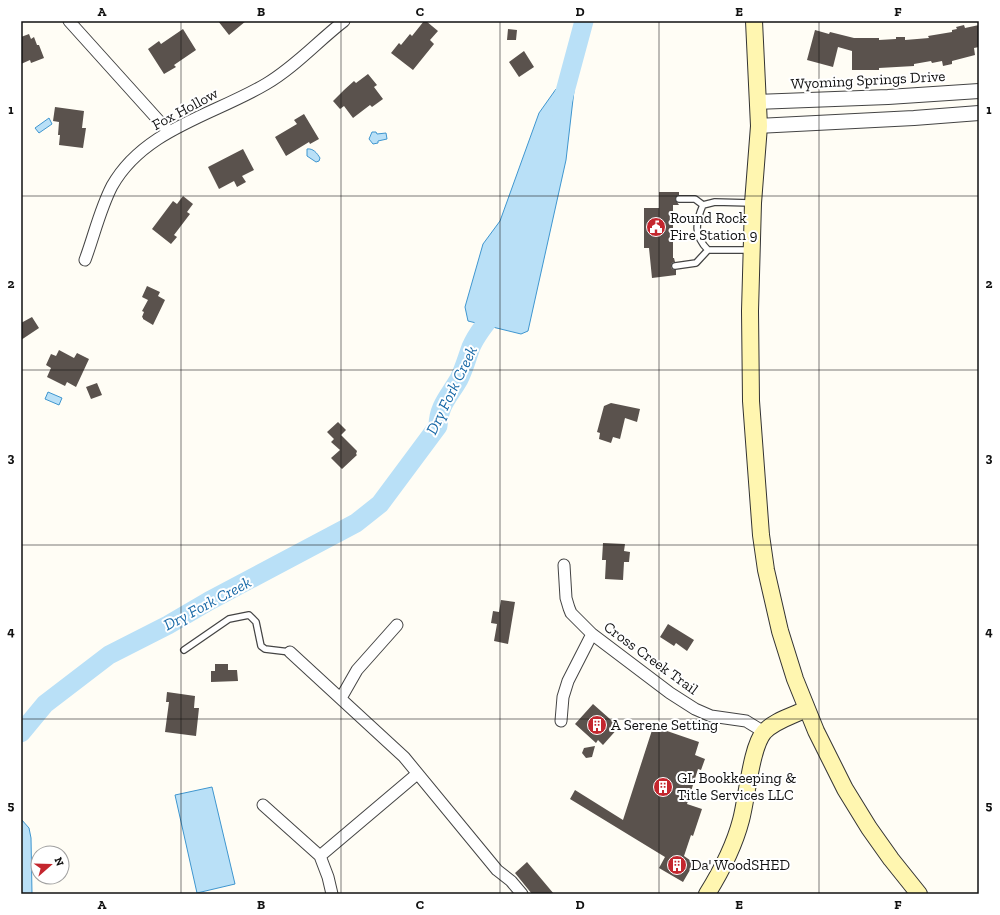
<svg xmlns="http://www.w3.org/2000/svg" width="1000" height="915" font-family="'Zilla Slab',serif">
  <rect width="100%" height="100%" fill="#fffdf5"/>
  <path fill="#b9e0f7" stroke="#3f96cf" d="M575,82L566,160L528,331L521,334L468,321L465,307L483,244L500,221L539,113L556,89Z
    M49,118L52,124L39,133L35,128Z
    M372,132H376L377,134L386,133L387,139L378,141V143L373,144L369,139Z
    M307,149C313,148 317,153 320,158L319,161L316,162L307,156Z
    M48,392L62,398L59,405L45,399Z
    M212,787L235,884L197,893L175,795Z
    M21,819L29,828L31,838L32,894H21Z"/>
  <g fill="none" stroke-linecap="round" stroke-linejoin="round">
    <path stroke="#b9e0f7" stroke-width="19" d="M560,110L584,21
      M21,733L45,704L109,655L168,625L209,601L356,523L380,504L438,426C438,406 450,395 459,379C464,369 467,358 471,347C478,331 490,318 501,305"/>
  </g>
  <path fill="#5a524d" d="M218,21H246L229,35Z
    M424,21H426L438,31L430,40L434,44L413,70L391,53L399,43L401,45L410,34L412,36Z
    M964,25L965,28L979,25V47L974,48L975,55L952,61V64L943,66L942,61L932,63L931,61L914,64V66L879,68V70H852V51L838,47L833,67L807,60L815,30L829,34L830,32L854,38H879V40L896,39V37H905V40L929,38L928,36L952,32V30L957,29L956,27Z
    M183,29L196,50L174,65L176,67L164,74L148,49L159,41L161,44Z
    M508,29L517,30L516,40H507Z
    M29,34L31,39L34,37L37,45H39L44,58L31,63L30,60L21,64V37Z
    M524,51L534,67L519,77L509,62Z
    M368,74L377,85L374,87L383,99L372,107L370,105L353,118L344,106L340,109L333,101L344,90L354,81L356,83Z
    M55,107L84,111L82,128H86L83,148L59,145L60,135H58L59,122L53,121Z
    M304,114L319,139L310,144L309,142L286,156L275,137L297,124L294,120Z
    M243,149L254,170L242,176L246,182L237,187L234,181L219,189L208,167Z
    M659,192H679V195L677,196L675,199L679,205H673V258H674L675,262L672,263L671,266L672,269L676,270V275L652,278L649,248H644V208H659Z
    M183,196L193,204L187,212L190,214L174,235L177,237L171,244L152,229L173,201L177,204Z
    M147,286L160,292L158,296L165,300L153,325L143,319V318L142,317L144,312L142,311L148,300L142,297Z
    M32,317L39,328L21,340V323Z
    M59,350L74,358L77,353L89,359L76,387L67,382L65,386L47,377L51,368L46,365L51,354L56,356Z
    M97,383L102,395L91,399L86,387Z
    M611,403L640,409L637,422L625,418L620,439L613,437L611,443L599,439L600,433L597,432L604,406Z
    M338,422L346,430L341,435L357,451L356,454L357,455L342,469L331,458L340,450L331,442L334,439L327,432Z
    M603,543L625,544L624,551L630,552L629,562H624L623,580L605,579L606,560H602Z
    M501,600L515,602L508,644L494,641L497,624L491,623L493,611L499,612Z
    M668,624L694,640L687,651L676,643L674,646L660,637Z
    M215,664H228V670H237L238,681L211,682V671H215Z
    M167,692L195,696L194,708H199L196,736L165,732L169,702H166Z
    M593,704L619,727L603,745L598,740L596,743L575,724Z
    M654,724L667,729V731L699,742L695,755L705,759L701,770L698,769L687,804L702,809L693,836L691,835L684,856L694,863L683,882L659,868L665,857L570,799L575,790L623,820Z
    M595,746L592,757L586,758L582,753L584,748Z
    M527,862L554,894H532L515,873Z"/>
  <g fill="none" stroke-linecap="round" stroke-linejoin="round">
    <g stroke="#444" stroke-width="8">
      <path id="service" d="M679,199H695L703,205
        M749,250H708C694,236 695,223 703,205L715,202L751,203
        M675,266L696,263L708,250
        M184,650L229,619L249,615L256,622L261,646L265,649L290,652"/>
    </g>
    <g stroke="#444" stroke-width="13">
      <path id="minor" d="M69,21L169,132
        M85,260C94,236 100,209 112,186C144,129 214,115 266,84C295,67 318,41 344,21
        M564,565L566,598L569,608L571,613L592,634L670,693L695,709L711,716L746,721L764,732
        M290,652L404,757L497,870L511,881L522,894
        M341,698L357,670L397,625
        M561,721L563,697L568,681L592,634
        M263,805L320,856L328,877L332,894
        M320,856L417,774"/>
    </g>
    <g stroke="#444" stroke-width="16">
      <path id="tertiary" d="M758,102L888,97L979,91
        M759,126L914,118L979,113"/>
    </g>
    <g stroke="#333" stroke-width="18">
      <path id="secondary" d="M754,21L759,126L753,203L750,311L751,401L761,535L766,570L780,631L795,679L816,731L845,789L869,828L891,859L919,894
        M707,894C722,870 734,847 741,820C747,798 751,747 764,732C775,720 793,716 806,709"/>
    </g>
    <use href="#service" stroke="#fff" stroke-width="5.5"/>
    <use href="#minor" stroke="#fff" stroke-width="11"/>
    <use href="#tertiary" stroke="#fff" stroke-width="14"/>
    <use href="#secondary" stroke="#fff6b0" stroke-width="16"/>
  </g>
  <path fill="none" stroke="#111" stroke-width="1" stroke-opacity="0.55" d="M181,21V894M341,21V894M500,21V894M659,21V894M819,21V894M21,196H979M21,370H979M21,545H979M21,719H979"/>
  <defs>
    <g id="civic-disc" transform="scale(1)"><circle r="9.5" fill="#c4262e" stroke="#fff"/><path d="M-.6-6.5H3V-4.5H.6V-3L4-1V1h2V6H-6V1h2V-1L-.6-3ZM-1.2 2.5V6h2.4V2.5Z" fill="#fff"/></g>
    <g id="building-disc" transform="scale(1)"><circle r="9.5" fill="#c4262e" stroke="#fff"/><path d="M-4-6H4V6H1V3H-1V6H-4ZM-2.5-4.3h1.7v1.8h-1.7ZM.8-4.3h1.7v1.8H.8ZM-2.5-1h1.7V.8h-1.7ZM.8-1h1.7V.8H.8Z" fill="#fff"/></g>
  </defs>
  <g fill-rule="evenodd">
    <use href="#civic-disc" x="656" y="227"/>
    <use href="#building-disc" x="597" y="725"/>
    <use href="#building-disc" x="663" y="787"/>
    <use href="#building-disc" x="677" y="865"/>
  </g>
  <g text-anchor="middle" stroke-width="4" stroke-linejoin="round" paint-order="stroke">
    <g font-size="15" fill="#111" stroke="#fff">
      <text transform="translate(868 80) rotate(-3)" y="5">Wyoming Springs Drive</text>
      <text transform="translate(185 109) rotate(-28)" y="5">Fox Hollow</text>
      <text transform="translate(651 658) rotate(36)" y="5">Cross Creek Trail</text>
    </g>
    <g font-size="15" fill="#111" stroke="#fff" text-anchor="start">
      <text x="670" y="223">Round Rock<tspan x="670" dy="17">Fire Station 9</tspan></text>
      <text x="611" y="730">A Serene Setting</text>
      <text x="677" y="783">GL Bookkeeping &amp;<tspan x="677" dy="17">Title Services LLC</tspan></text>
      <text x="691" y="870">Da' WoodSHED</text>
    </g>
    <g font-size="16" font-style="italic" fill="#1768a6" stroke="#fff">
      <text transform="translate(451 390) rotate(-64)" y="6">Dry Fork Creek</text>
      <text transform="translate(207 603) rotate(-28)" y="6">Dry Fork Creek</text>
    </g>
  </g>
  <rect width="1000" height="915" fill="none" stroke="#ffffff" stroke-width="44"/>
  <g transform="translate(50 865) rotate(70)"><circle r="19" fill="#ffffff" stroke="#a0a0a0"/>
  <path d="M0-3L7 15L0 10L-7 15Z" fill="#c4262e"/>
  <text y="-6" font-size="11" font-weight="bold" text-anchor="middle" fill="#111111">N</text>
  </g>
  <rect x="22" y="22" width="956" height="871" fill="none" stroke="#111" stroke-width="1.5"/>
  <g font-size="13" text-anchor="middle" font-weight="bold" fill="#111">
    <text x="102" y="16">A</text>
    <text x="261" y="16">B</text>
    <text x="420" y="16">C</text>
    <text x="580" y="16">D</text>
    <text x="739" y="16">E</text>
    <text x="898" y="16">F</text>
    <text x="11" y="114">1</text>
    <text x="989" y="114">1</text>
    <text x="11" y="288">2</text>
    <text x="989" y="288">2</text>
    <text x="11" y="462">3</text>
    <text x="989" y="462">3</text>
    <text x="11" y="636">4</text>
    <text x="989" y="636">4</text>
    <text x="11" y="810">5</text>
    <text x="989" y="810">5</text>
    <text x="102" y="909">A</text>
    <text x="261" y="909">B</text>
    <text x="420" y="909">C</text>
    <text x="580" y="909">D</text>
    <text x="739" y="909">E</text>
    <text x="898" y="909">F</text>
  </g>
</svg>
